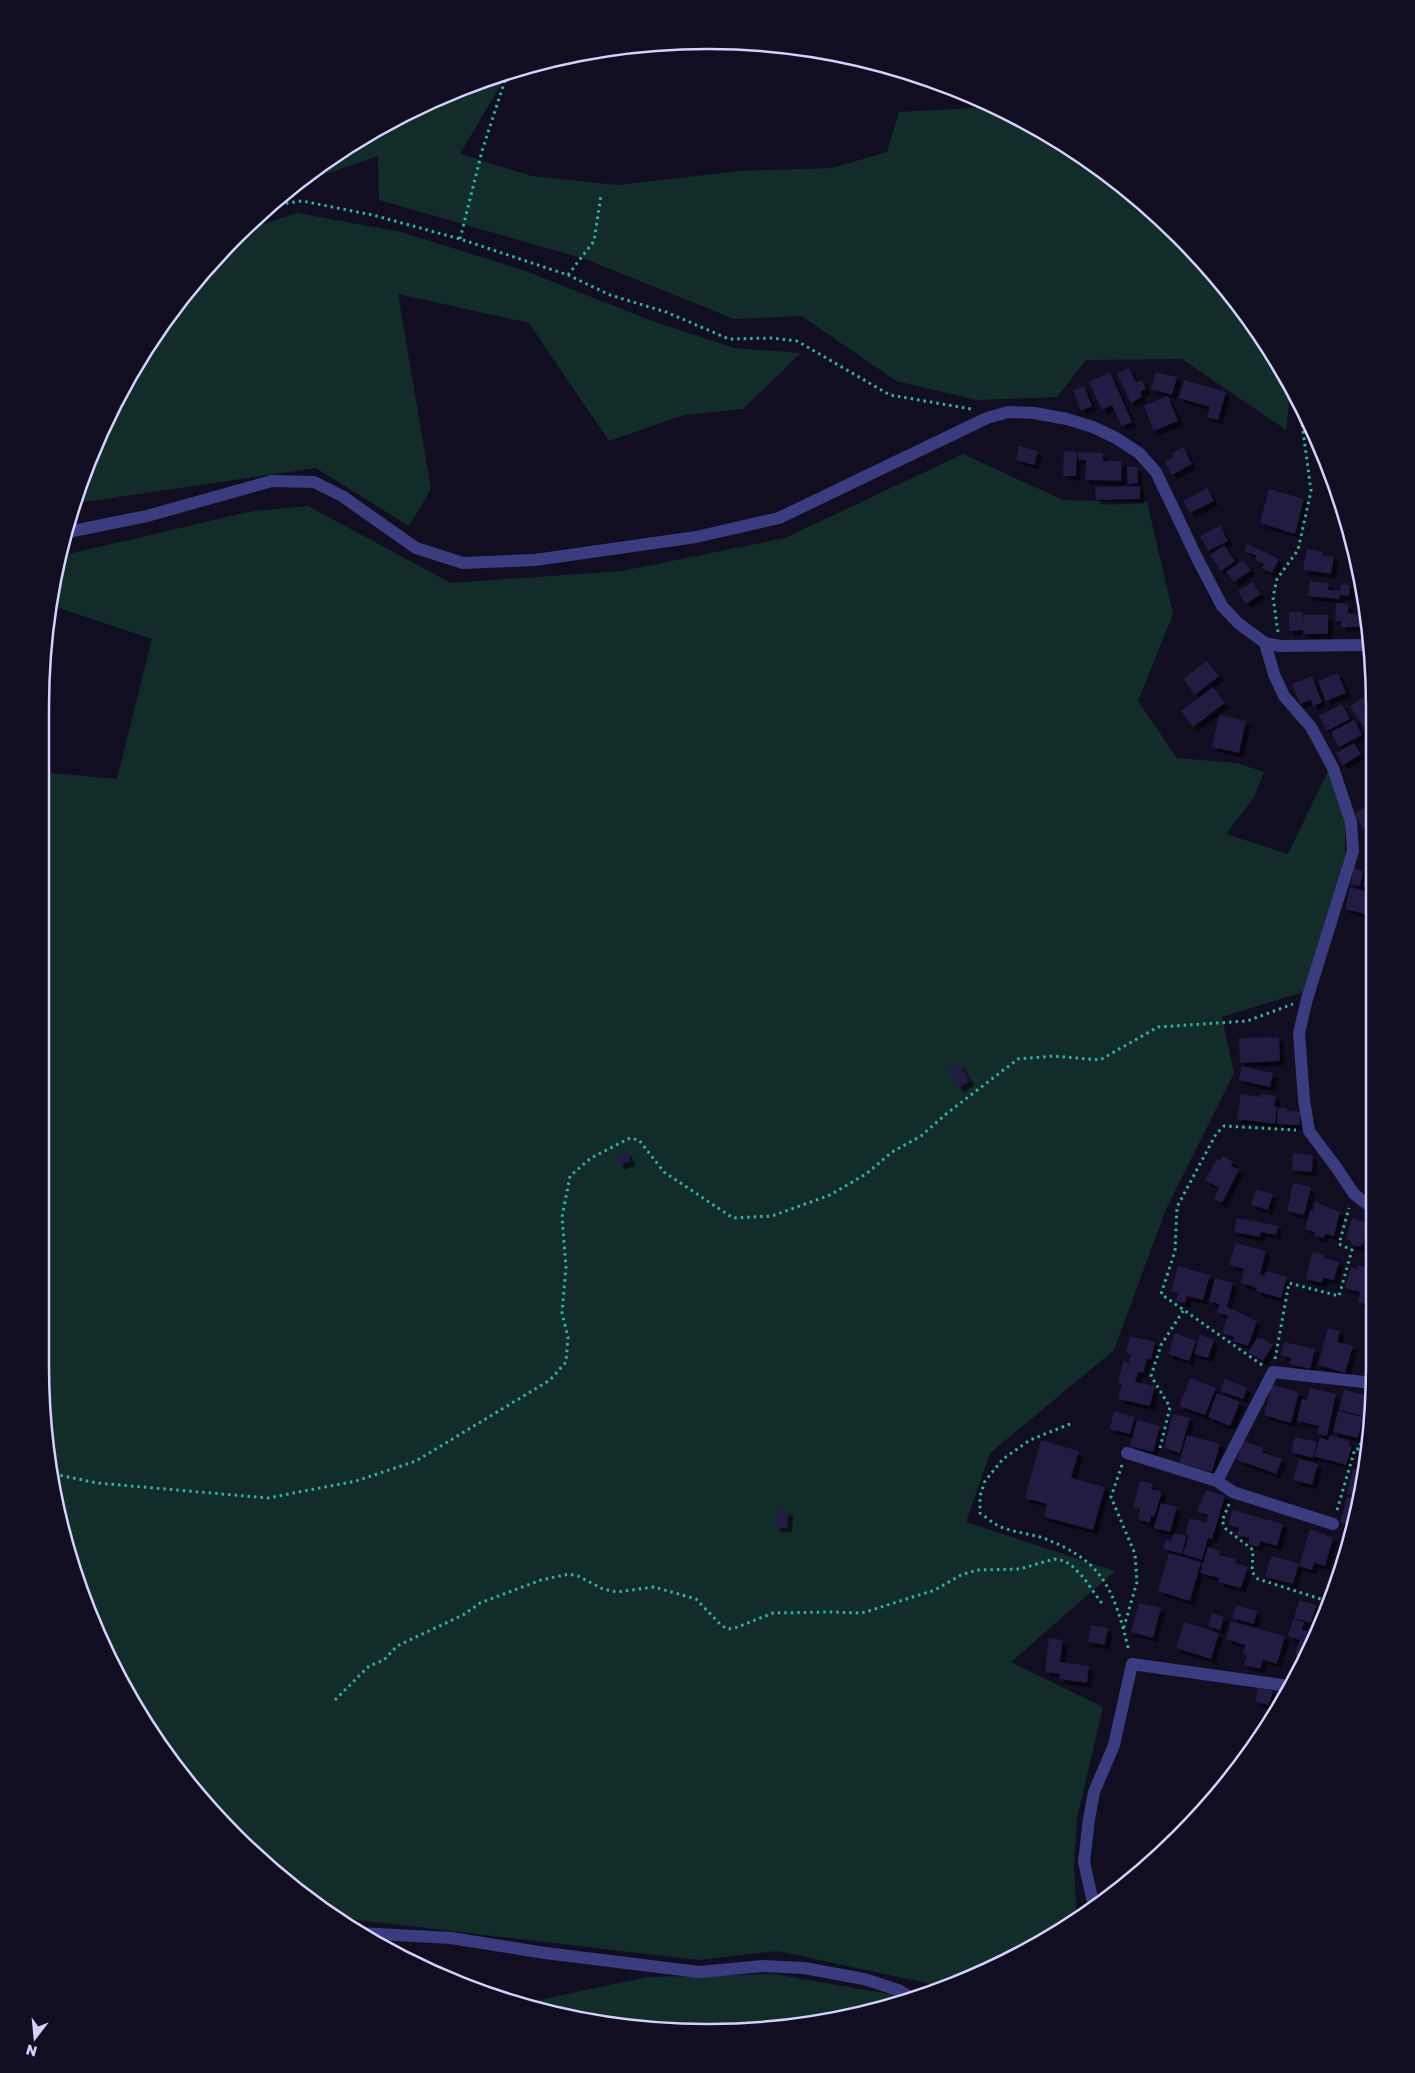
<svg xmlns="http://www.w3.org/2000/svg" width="1415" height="2073" font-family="'Golos Text',sans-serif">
  <defs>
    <filter id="shadow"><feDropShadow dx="4.5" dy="4.5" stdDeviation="0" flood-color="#0009"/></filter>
  </defs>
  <rect width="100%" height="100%" fill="#110e22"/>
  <path fill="#122c2a" d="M507,74L460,154L532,176L617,185L740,171L832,168L887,152L899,112L994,107L1079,153L1180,236L1262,336L1291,386L1286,430L1182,359L1086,360L1057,397L977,400L896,381L802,316L734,319L585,259L379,200L378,156L299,183L337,152L452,91Z
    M297,213L401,232L523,270L647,319L734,348L801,353L743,409L684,415L609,441L529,323L398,294L431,489L409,526L316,468L78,503L109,412L178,301L239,232Z
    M963,454L1063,500L1147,502L1173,614L1138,701L1177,758L1237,763L1264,772L1254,797L1226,834L1288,854L1329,769L1345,823V856L1303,992L1222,1017L1234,1073L1166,1209L1114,1350L990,1453L966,1522L1115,1571L1011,1662L1103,1707L1077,1818L1074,1866L1077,1921L1003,1964L940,1986L778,1951L698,1960L332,1917L268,1868L152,1736L91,1621L63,1539L40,1365V772L117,779L152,639L50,605L53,578L60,556L253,511L308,506L451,583L622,571L785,538Z
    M774,1974L907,1997L837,2020L708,2033L621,2027L451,1982L539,2000L647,1977Z"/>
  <path fill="#211b42" filter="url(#shadow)" d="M1129,368L1136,382L1142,380L1146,389L1140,392L1142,397L1131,403L1117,374Z
    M1110,372L1132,422L1122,426L1112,405L1102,410L1089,382Z
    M1156,372L1177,377L1172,395L1151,389Z
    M1184,380L1226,392L1218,420L1207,417L1210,407L1179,398Z
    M1084,386L1092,406L1081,411L1073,390Z
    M1168,396L1178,421L1154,431L1144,406Z
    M1019,446L1038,451L1034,465L1016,460Z
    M1183,447L1192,464L1172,475L1165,462L1174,457L1172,453Z
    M1064,451L1077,452L1076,476H1063Z
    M1078,452L1103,453V461H1122L1121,481L1085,480L1086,460H1078Z
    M1127,467H1137L1138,483L1128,484Z
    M1140,486V499L1096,500L1095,487Z
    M1207,488L1214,501L1190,513L1183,501Z
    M1269,489L1304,499L1295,534L1260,523Z
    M1220,526L1228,541L1208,551L1200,536Z
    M1247,544L1279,559L1272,573L1262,568L1264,564L1255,560L1257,556L1244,551Z
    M1224,545L1235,561L1221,571L1210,555Z
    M1307,549L1322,552V555L1334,557L1331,574L1303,570Z
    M1243,560L1251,570L1234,582L1226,572Z
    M1310,581L1329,583L1328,590L1340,591L1341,584L1350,585L1349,596L1340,595L1339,599L1308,596Z
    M1252,582L1261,594L1246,604L1238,591Z
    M1336,603L1348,604V613L1361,614L1360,627H1341V621H1335Z
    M1289,612H1302V627L1303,615H1328V634H1303V630L1289,631Z
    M1207,661L1219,676L1195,695L1183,679Z
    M1338,673L1346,693L1326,701L1318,681Z
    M1312,676L1322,702L1313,706L1311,700L1300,704L1292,684Z
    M1213,687L1225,703L1193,727L1181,711Z
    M1363,697L1375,715V727L1367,732L1350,706Z
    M1342,704L1350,719L1327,731L1319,716Z
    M1219,715L1246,721L1239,753L1212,747Z
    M1354,720L1362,735L1339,747L1331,732Z
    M1354,743L1361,754L1343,765L1336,753Z
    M1375,802V823L1363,829L1355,813Z
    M1354,868L1363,871L1360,886L1351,884Z
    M1367,870L1375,872V888L1363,886Z
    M1350,887L1375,894V910L1370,909L1369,915L1345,909Z
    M1372,913H1375V941L1365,938Z
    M1279,1037L1280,1061L1240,1063L1239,1038Z
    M959,1063L970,1081L959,1088L948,1070Z
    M1242,1066L1273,1073L1270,1087L1239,1080Z
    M1241,1094L1261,1097V1094L1276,1096L1274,1106L1277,1107L1275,1124L1237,1119Z
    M1278,1108H1287V1111L1300,1112V1125L1277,1124Z
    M627,1152L631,1161L620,1165L616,1156Z
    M1293,1153L1313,1155L1312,1172L1292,1170Z
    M1223,1156L1233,1162L1231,1166L1239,1170L1222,1203L1214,1199L1219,1188L1205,1180L1217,1159L1220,1161Z
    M1293,1183L1311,1187L1304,1215L1287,1211Z
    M1256,1190L1273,1194L1268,1210L1251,1205Z
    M1315,1202L1340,1212L1334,1236L1325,1234L1324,1238L1314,1236L1315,1232L1305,1229L1310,1210L1313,1211Z
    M1237,1218L1278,1226L1276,1235L1261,1232L1260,1237L1234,1232Z
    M1352,1218L1370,1223L1363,1245L1361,1244L1360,1247L1350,1244L1351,1241L1346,1239Z
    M1369,1228L1375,1229V1250L1364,1247Z
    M1236,1243L1266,1251L1260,1274L1264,1276L1266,1271L1287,1277L1281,1298L1256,1291L1257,1288L1241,1283L1244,1269L1229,1265Z
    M1313,1252L1324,1255V1258L1339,1262L1334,1280L1323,1278L1322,1283L1305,1279Z
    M1358,1265L1367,1268L1366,1272L1375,1274V1289L1370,1305L1358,1302L1360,1292L1345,1288L1351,1267L1357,1269Z
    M1178,1266L1210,1275L1203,1300L1187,1296L1185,1303L1176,1301L1178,1293L1171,1292Z
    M1215,1278L1233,1283L1227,1307L1257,1321L1248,1346L1233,1341L1234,1337L1222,1333L1228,1316L1217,1312L1219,1304L1209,1301Z
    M1328,1328L1340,1331L1337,1342L1353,1346L1345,1373L1318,1365Z
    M1175,1333L1196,1341L1189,1361L1168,1354Z
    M1200,1335L1214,1340L1208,1358L1194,1354Z
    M1130,1336L1155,1342L1151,1360L1147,1359L1143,1373L1138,1372L1135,1382L1155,1386L1150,1406L1118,1399L1122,1384L1118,1383L1123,1361L1129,1363L1131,1354L1126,1353Z
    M1257,1338L1261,1340L1263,1338L1273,1345L1263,1361L1248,1352Z
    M1284,1342L1315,1349L1310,1369L1289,1364L1291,1358L1281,1355Z
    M1190,1378L1216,1388L1205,1415L1179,1406Z
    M1225,1379L1247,1388L1243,1399L1220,1391Z
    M1272,1385L1299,1392L1291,1423L1264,1415Z
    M1310,1388L1336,1394L1327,1436L1318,1434L1319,1426L1297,1421L1302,1399L1307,1400Z
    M1344,1390L1369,1396L1363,1416L1339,1410Z
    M1217,1393L1240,1402L1230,1426L1208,1417Z
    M1114,1411L1135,1417L1130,1434L1110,1429Z
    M1338,1411L1363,1417L1358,1438L1333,1432Z
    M1173,1414L1190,1418L1180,1453L1164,1448Z
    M1137,1420L1160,1426L1153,1452L1130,1446Z
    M1187,1435L1220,1444L1212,1472L1179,1463Z
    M1330,1435L1350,1441L1349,1445L1352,1446L1346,1465L1314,1456L1320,1438L1328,1440Z
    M1295,1437L1317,1442L1313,1458L1291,1452Z
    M1041,1440L1079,1451L1071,1478L1105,1487L1093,1530L1044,1517L1047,1504L1025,1498Z
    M1243,1441L1263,1448L1262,1452L1282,1459L1276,1474L1237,1460Z
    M1299,1459L1318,1464L1312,1485L1293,1480Z
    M1353,1469L1364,1472L1361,1498L1347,1494Z
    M1140,1481L1153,1484L1152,1489L1162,1492L1154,1517L1151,1516L1150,1523L1137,1519L1140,1509L1133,1508Z
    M1206,1490L1225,1496L1212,1539L1208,1538L1202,1560L1183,1554L1189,1535L1185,1534L1190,1518L1206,1523L1208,1515L1197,1511Z
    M1347,1497L1361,1500L1353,1526L1340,1523Z
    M1161,1503L1177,1507L1170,1532L1154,1528Z
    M776,1510L789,1511L787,1528L775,1527Z
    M1233,1510L1283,1524L1277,1546L1260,1541L1259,1547L1249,1544V1538L1237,1535L1239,1528L1228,1525Z
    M1310,1529L1333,1538L1325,1566L1314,1563L1312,1570L1299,1566Z
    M1174,1533L1186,1536L1182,1554L1163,1549L1166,1540L1171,1541Z
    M1208,1547L1220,1551L1219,1555L1236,1559L1235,1563L1248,1567L1241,1588L1218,1582L1219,1578L1200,1573Z
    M1169,1553L1201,1562L1190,1601L1158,1591Z
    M1271,1556L1299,1563L1293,1584L1265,1577Z
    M1299,1600L1316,1605L1311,1623L1294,1618Z
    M1139,1603L1161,1608L1153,1638L1131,1632Z
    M1236,1605L1257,1611L1254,1624L1232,1618Z
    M1212,1613L1224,1617L1220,1630L1208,1626Z
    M1293,1619L1304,1622L1299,1640L1288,1636Z
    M1231,1621L1285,1636L1277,1664L1263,1660L1260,1669L1244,1665L1247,1655L1243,1654L1245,1645L1226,1639Z
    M1184,1622L1219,1633L1211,1659L1176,1648Z
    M1091,1625L1108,1628L1105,1645L1088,1642Z
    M1313,1629L1319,1631L1304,1659L1295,1656L1302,1630L1312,1632Z
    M1049,1638L1063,1640L1060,1662L1089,1666L1087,1683L1059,1679L1060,1674L1045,1672Z
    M1297,1661L1302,1663L1292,1680Z
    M1258,1687L1273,1691L1269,1705L1255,1702Z
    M1255,1728L1266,1731L1246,1756H1243L1246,1741L1251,1743Z"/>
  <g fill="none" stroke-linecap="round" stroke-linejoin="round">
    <path stroke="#32b0a3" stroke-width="3" stroke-dasharray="2.5 4" stroke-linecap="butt" d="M273,205L302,201L373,215L460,239L568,275L610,295L666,312L729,339L772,338L797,341L890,395L971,409
      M460,239L482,151L507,74
      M568,275L594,241L601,195
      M1278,632L1273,597L1277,579L1298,550L1311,491L1299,400
      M1275,1359L1289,1283L1339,1296L1352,1250L1339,1244L1349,1208
      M1262,1365L1161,1294L1175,1251L1177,1207L1216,1134L1224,1126L1296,1130
      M1070,1424L1030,1440L1003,1459L985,1481L980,1496V1513C985,1516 990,1521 995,1524C1009,1532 1028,1533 1043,1538C1105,1561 1114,1591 1129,1651
      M1160,1448L1170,1407L1151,1376L1161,1345L1183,1311
      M1122,1465L1111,1497L1135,1554L1137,1582L1124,1627
      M54,1474L97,1483L268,1498L356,1481L416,1461L550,1380L566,1362L568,1337L562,1313L566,1267L562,1217L570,1176L591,1158L630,1138L639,1140L664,1172L733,1218L772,1216L830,1195L866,1174L892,1152L921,1136L946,1114L1018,1059L1054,1056L1100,1060L1158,1027L1247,1021L1293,1004
      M1229,1504L1222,1521L1226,1529L1253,1550L1252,1572L1258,1579L1330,1602
      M1337,1510L1355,1449H1359L1371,1409
      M335,1700L369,1666L384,1660L397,1646L463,1615L480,1603L541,1580L569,1574L578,1576L603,1589L617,1592L654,1587L696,1599L722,1626L728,1629L735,1628L773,1613L830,1612L862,1613L935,1590L961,1575L977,1570L1020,1569L1054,1559L1065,1561L1072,1566L1083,1577L1103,1605"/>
    <path stroke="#3b3b7f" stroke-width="12" d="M68,532L147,516L272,481L314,482L342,496L416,548L463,563L535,560L696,537L779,518L987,418L1008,412L1034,413L1067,419L1093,427L1116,438L1139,453L1156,472L1197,558L1222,606L1238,623L1265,643L1280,646L1369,645
      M1265,643L1274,674L1284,696L1311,727L1333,768L1351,822L1353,851L1307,999L1299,1033L1304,1100L1309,1131L1336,1167L1354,1194L1367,1204L1375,1207
      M1127,1453L1217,1481L1273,1372L1373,1383
      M1217,1481L1233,1492L1333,1524
      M1094,1907L1084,1862L1089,1819L1094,1792L1114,1745L1132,1664L1289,1686
      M359,1933L451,1938L545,1953L699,1972L763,1966L804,1968L864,1979L898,1990L908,1996"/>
  </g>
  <path d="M0 0H1415V2073H0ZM707 49H708A658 658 0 0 1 1366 707V1366A658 658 0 0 1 708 2024H707A658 658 0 0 1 49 1366V707A658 658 0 0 1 707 49Z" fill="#110e22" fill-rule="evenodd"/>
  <path fill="none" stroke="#d4d1fd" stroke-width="2.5" d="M707 49H708A658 658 0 0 1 1366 707V1366A658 658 0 0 1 708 2024H707A658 658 0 0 1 49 1366V707A658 658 0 0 1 707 49Z"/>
  <g transform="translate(35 2038) rotate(196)" stroke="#110e22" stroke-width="4" paint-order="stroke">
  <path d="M0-4L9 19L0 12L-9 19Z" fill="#d4d1fd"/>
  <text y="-8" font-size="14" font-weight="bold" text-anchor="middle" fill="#d4d1fd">N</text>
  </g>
</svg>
